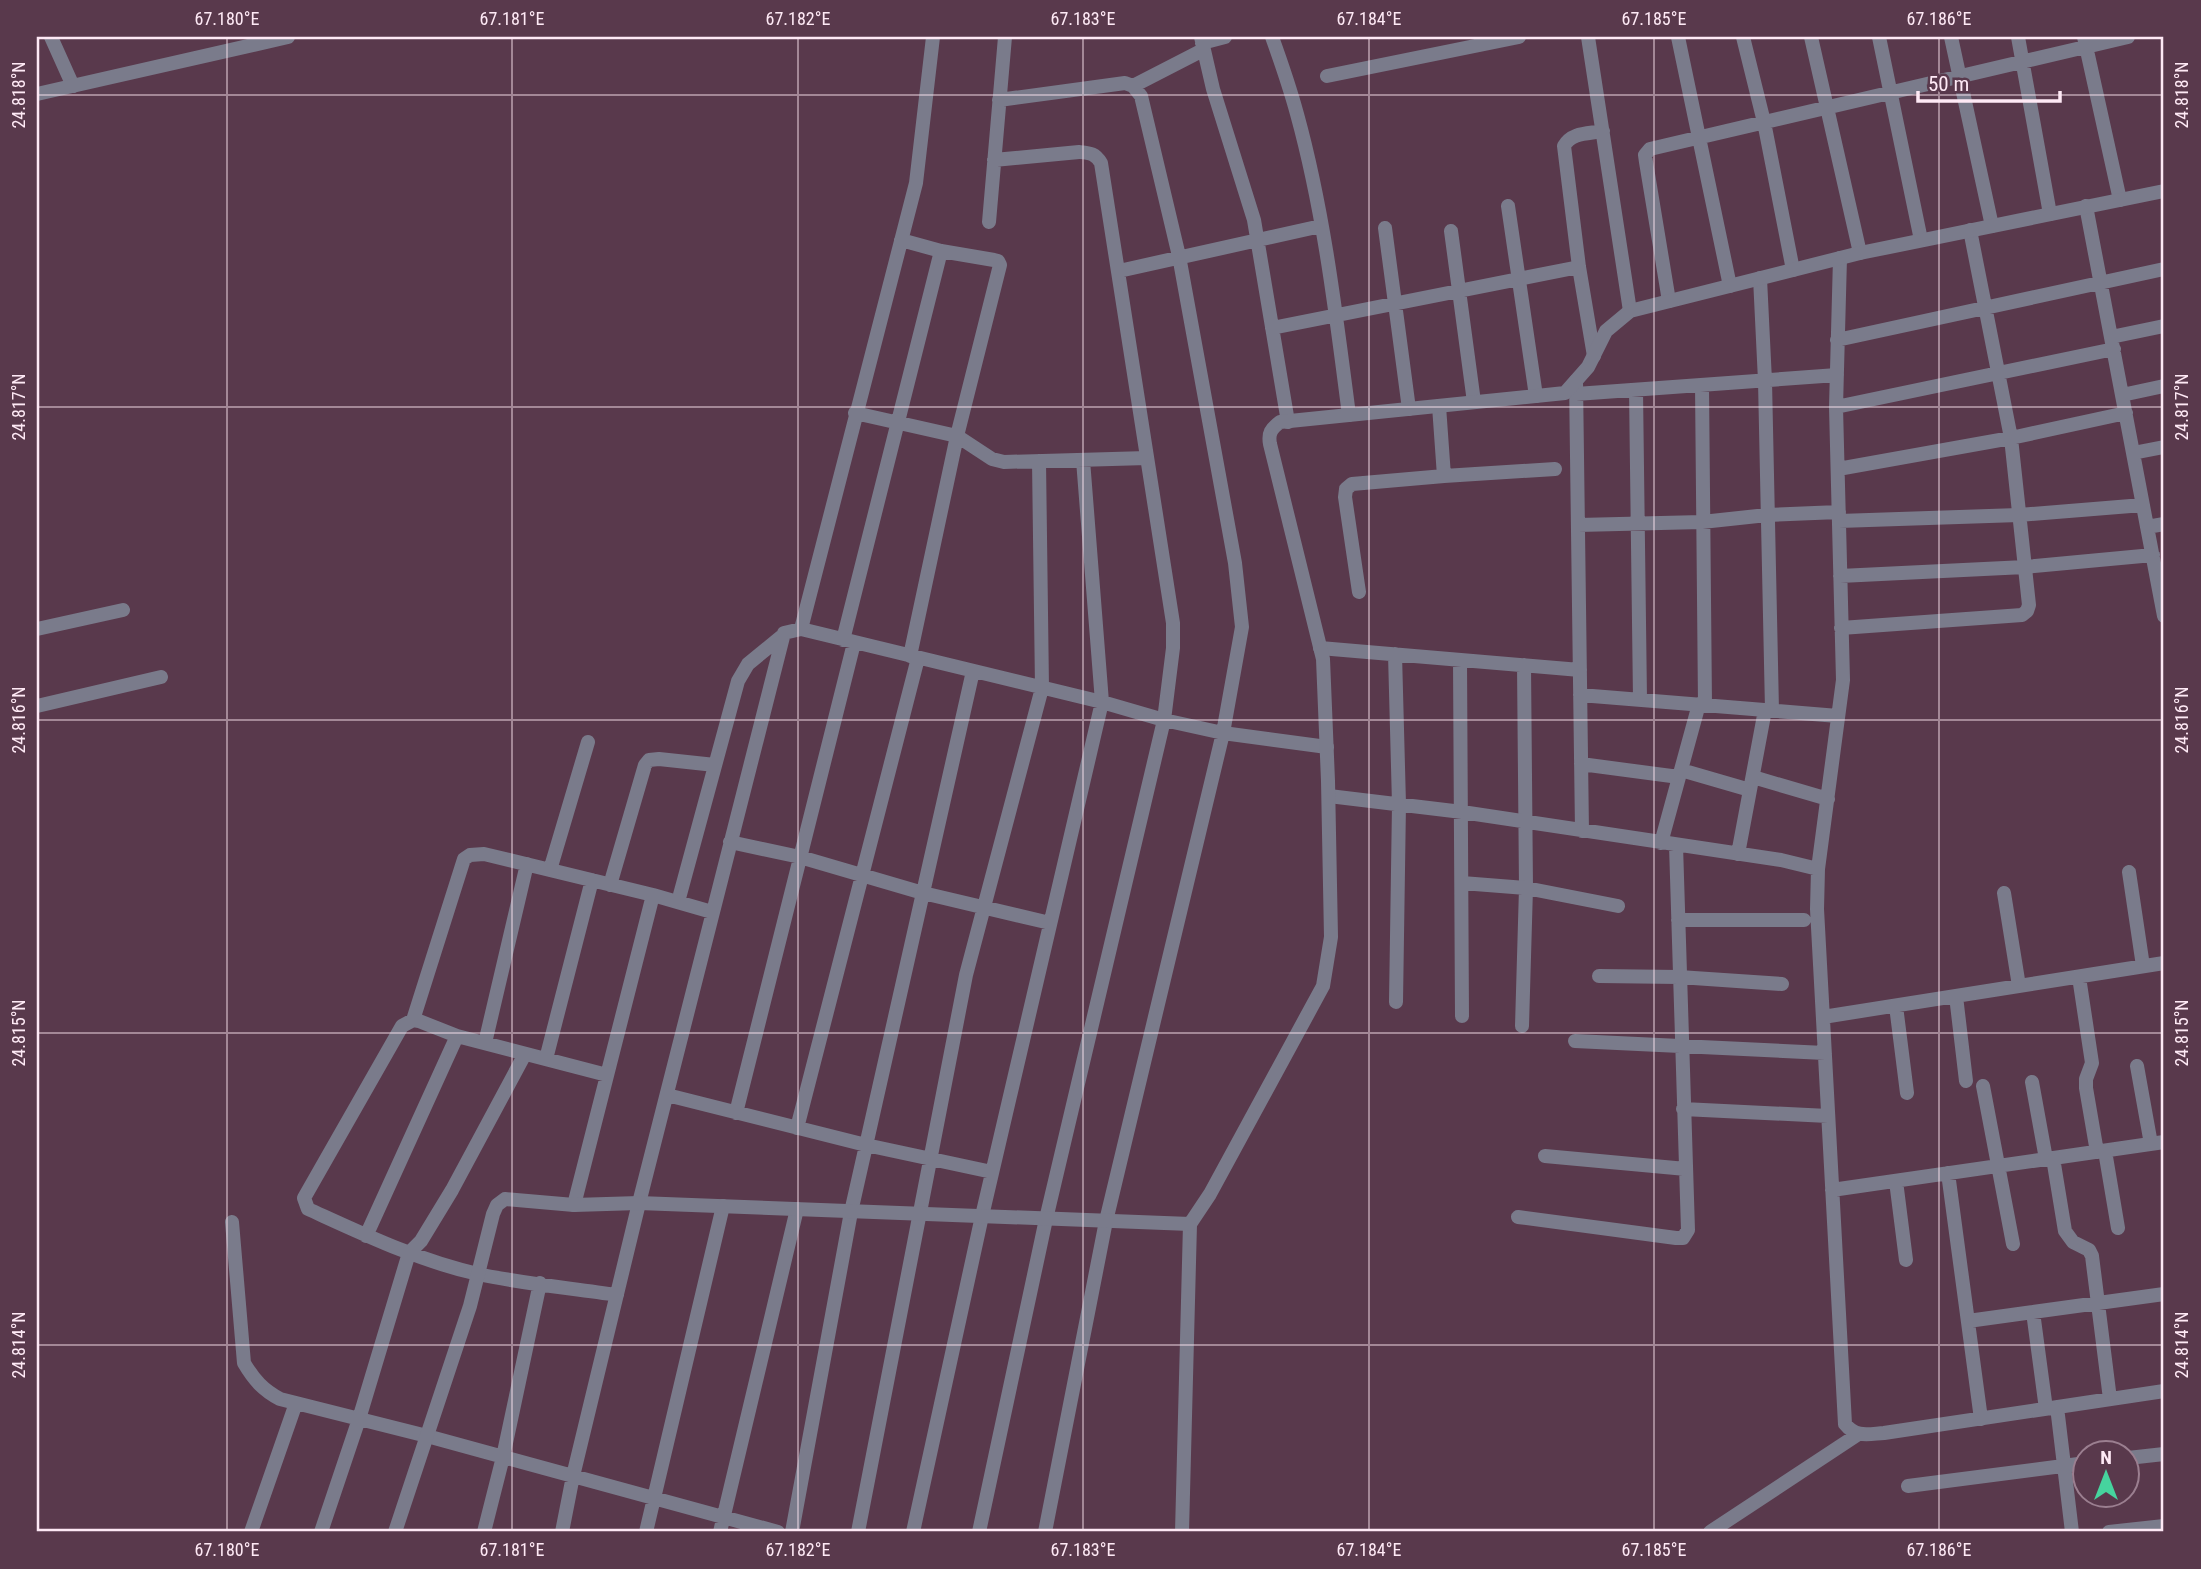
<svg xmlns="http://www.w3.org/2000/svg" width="2201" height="1569" font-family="'Roboto Condensed',sans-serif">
  <rect width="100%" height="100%" fill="#59394c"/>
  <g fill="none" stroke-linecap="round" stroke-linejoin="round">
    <path stroke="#7a7b8b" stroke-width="14" d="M51,37L73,86
      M1201,37L1213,89L1254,220L1288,422
      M1272,37C1281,62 1290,88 1297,114C1324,212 1336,315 1349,415
      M1588,37L1630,311
      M1678,37L1730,286
      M1743,37L1764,122L1793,270
      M1811,37L1860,253
      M1879,37L1921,240
      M1951,37L1992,226
      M2018,37L2050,214
      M2084,37L2120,200
      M1202,43L1225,37
      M1327,76L1519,37
      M1133,86L1203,50
      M999,100L1125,83L1133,86L1141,96L1179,256L1235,563L1242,627L1223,733L1106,1221L1045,1532
      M1508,206L1536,396
      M2086,206L2164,616
      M989,222L1005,37
      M1385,228L1409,409
      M1451,231L1474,402
      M901,240L941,251L994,260L998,261L1000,265L957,436L910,656
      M1840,258L1836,407L1843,680L1818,869L1817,909L1845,1424C1856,1438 1868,1434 1884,1433L2164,1391
      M1119,271L1321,226
      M1760,278L1765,381L1772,710
      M1669,301L1646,162L1645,155L1650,149L2128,37
      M1272,328L1579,267
      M2111,337L2164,326
      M1837,340L2164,269
      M1594,356L1579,267L1564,146C1572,132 1588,134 1603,131
      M1576,381L1582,831
      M1702,385L1705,705
      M1636,390L1640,699
      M1576,394L1837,375
      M2122,395L2164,386
      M1836,407L2114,349
      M855,413L957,436L992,459L1004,462L1147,458
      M2133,453L2164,447
      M1838,469L2011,438L2126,413
      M1444,476L1555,469
      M1839,521L2019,515L2143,505
      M1578,525L1702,522L1767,515L1839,512
      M2147,527L2164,524
      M1840,576L2025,567L2153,555
      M1359,592L1345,497L1346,489L1352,484L1444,476L1439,406
      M1841,628L2022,615L2027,611L2029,605L2011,438L1970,230
      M37,629L123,610
      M801,629L916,183L933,37
      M843,640L941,251
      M1320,648L1580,670
      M1395,654L1399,804L1396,1002
      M1460,660L1462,1016
      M1580,695L1838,716
      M37,706L161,677
      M1581,764L1679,777
      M1681,770L1750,790
      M1753,777L1828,799
      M1329,796L1462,812L1781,860L1818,869
      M730,842L800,857L923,893L1050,923
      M1661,843L1699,704
      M1738,854L1765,710
      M550,870L588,742
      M2129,872L2143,966
      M1462,883L1526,888L1618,906
      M610,885L645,765L649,760L659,759L715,765
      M2004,893L2019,986
      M678,902L738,681L748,664L781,637
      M1678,920H1804
      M1599,976L1679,977L1782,984
      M2079,977L2092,1063L2086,1079V1088L2097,1152
      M1956,996L1966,1081
      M1896,1006L1907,1093
      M1823,1017L2164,963
      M413,1020L464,859L470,855L484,854L653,895L712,912
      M1522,1026L1526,888L1524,665
      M1575,1041L1825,1053
      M485,1043L527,864
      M546,1059L592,880
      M2137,1066L2151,1144
      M607,1075L457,1036L419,1021L413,1020L402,1026L304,1198L308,1209C363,1234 419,1261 478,1274C524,1284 571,1288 617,1295
      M2032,1082L2046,1159
      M1983,1086L2013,1244
      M667,1095L866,1145L992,1172
      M1683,1109L1828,1116
      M736,1113L854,643
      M797,1128L918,658
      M2105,1151L2118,1228
      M1545,1156L1686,1169
      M2053,1158L2065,1231L2073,1242L2089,1250L2092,1256L2110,1399
      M1948,1173L1981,1419
      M1896,1181L1906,1260
      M1832,1190L2164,1142
      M574,1205L653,895
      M1518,1217L1676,1238H1683L1688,1230L1676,845
      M232,1222L244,1363C254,1380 263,1390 280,1399L427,1436L778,1532
      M366,1236L457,1036
      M2033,1312L2046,1409
      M1968,1321L2164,1294
      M2057,1407L2072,1532
      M2128,1458L2164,1454
      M1908,1486L2086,1463
      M251,1532L296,1403
      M321,1532L359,1419L409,1253L421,1241L452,1190L525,1054
      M484,1532L503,1457L540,1283
      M562,1532L573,1476L639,1203L784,633L801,629L1102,702L1164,720L1223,733L1327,747
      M646,1532L723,1206
      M720,1532L797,1209
      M792,1532L851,1212L973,671
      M858,1532L966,975L1042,688L1039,461
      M913,1532L982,1216L1102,702L1083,460
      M979,1532L1046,1219L1164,720L1173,648V623L1101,163C1095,153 1090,153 1079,152L994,160
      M1182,1532L1190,1224
      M1710,1532L1857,1435
      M2109,1532L2164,1526"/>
    <path stroke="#7a7b8b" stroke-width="14" d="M37,94L288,37
      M395,1532L470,1306L493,1214L497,1205L505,1199L574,1205L639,1203L1190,1224L1210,1194L1323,986L1331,937L1328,781L1323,659L1270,444C1268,433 1271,429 1280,422L1565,393L1588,367L1606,331L1630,311L1860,253L2164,191"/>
  </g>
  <path fill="none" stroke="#fee9f5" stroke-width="2" stroke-opacity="0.45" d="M227,37V1532M512,37V1532M798,37V1532M1083,37V1532M1369,37V1532M1654,37V1532M1939,37V1532M37,95H2164M37,407H2164M37,720H2164M37,1033H2164M37,1345H2164"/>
  <rect width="2201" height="1569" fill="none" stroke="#59394c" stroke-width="77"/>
  <g transform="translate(2106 1474)"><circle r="33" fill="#59394c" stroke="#9b7f90" stroke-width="2"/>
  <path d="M0-5L12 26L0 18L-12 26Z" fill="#46d49e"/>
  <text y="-10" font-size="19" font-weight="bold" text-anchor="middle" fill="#fee9f5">N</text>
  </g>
  <path d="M1918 91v10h142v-10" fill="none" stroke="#fee9f5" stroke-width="3.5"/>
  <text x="1928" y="91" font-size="21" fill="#fee9f5" stroke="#59394c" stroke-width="5" paint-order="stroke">50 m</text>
  <rect x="38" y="38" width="2124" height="1492" fill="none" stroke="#fee9f5" stroke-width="2.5"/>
  <g font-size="18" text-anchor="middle" fill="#fee9f5">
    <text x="227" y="25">67.180°E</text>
    <text x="512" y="25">67.181°E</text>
    <text x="798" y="25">67.182°E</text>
    <text x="1083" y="25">67.183°E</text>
    <text x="1369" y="25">67.184°E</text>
    <text x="1654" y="25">67.185°E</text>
    <text x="1939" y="25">67.186°E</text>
    <text transform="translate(19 95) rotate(-90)" y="6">24.818°N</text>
    <text transform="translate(2182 95) rotate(-90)" y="6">24.818°N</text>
    <text transform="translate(19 407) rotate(-90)" y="6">24.817°N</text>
    <text transform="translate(2182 407) rotate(-90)" y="6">24.817°N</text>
    <text transform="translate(19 720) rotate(-90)" y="6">24.816°N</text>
    <text transform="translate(2182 720) rotate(-90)" y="6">24.816°N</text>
    <text transform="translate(19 1033) rotate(-90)" y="6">24.815°N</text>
    <text transform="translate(2182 1033) rotate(-90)" y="6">24.815°N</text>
    <text transform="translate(19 1345) rotate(-90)" y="6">24.814°N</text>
    <text transform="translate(2182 1345) rotate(-90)" y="6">24.814°N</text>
    <text x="227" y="1556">67.180°E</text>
    <text x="512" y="1556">67.181°E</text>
    <text x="798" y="1556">67.182°E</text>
    <text x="1083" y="1556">67.183°E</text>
    <text x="1369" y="1556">67.184°E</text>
    <text x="1654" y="1556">67.185°E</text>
    <text x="1939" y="1556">67.186°E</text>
  </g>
</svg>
